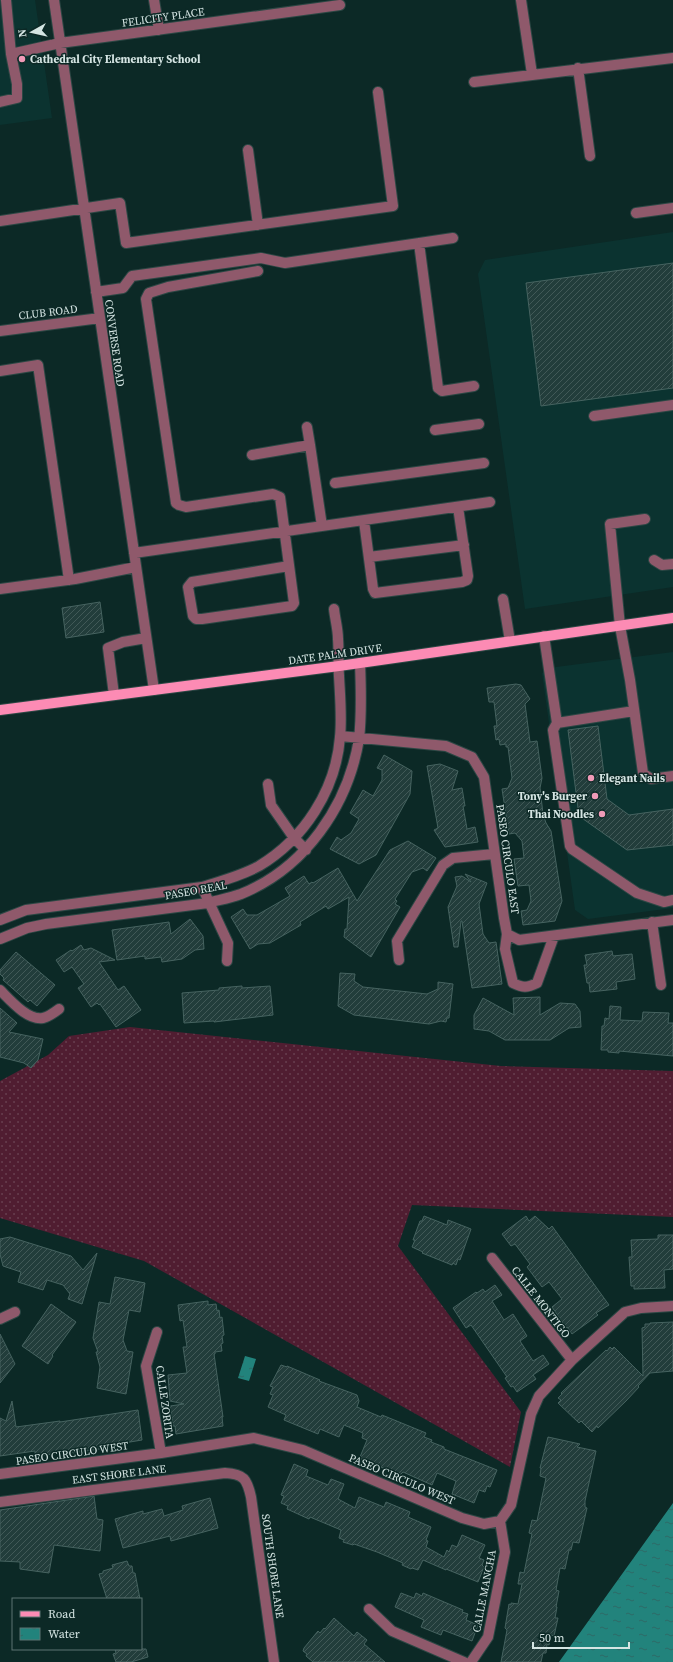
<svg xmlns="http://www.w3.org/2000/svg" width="673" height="1662" font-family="'Source Serif 4',serif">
  <defs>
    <pattern id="grass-dots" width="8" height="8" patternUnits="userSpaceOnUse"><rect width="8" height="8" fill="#501d31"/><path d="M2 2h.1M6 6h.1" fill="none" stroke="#683e4f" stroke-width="1.8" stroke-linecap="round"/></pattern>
    <pattern id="water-ripples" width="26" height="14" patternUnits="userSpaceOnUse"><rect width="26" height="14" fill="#22837c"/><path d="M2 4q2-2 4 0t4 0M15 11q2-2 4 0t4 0" fill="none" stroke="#2e6a66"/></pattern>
    <pattern id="building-hatch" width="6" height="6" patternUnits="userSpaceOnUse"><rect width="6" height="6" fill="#223d3b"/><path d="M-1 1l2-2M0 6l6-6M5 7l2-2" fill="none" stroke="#415957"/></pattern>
  </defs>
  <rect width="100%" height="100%" fill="#0c2926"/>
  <path fill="#0b3330" d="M0,0H35L52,118L0,125Z
    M673,232V587L525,609L478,274L485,260Z
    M673,652V908L588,919L575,910L542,673L556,667Z"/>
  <path fill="url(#grass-dots)" d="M130,1027L501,1066L673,1071V1217L412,1205L398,1246L521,1412L510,1467L144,1261L0,1218V1081L48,1055L69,1036Z"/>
  <path fill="url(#water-ripples)" d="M245,1356L256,1359L249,1381L238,1378Z
    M673,1503V1662H559Z"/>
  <path fill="url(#building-hatch)" stroke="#466360" d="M673,263V388L541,406L526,283Z
    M100,602L104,632L66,638L62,608Z
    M516,684L521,685L530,699L525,704L530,742L537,741L542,778L540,788L543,814L546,823L551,831L562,901L555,921L523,925L521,911L527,910L531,901L529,885L518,886L514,859L524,858L522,841L515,833L509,834L502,789L508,788L512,778L508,747H506V744L500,745L499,739L496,740L494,726H497L494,702H489L487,688Z
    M598,726L607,799L629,815L673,809V845L627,850L579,816L568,730Z
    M384,755L412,771L410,794L376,855L359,864L330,849L337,837L341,840L351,833L359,819L350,813L363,790L373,796L382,780V770L377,768Z
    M440,764L458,771L452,790L462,788L465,806H463L467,829L475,827L478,842L445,847L434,830L438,828L427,766Z
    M408,841L436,858L427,871L423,868L412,872L395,899L397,901L395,904L400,907L371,957L344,937L345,929H347L349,897L328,909L326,906L300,922L301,925L270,943L258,944L250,949L231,917L243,909L247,915H257L290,896L285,888L304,876L309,884L312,882L313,883L338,868L357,901L390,850Z
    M465,874L487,883L479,904L483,934L489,943L496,942L502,984L472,988L462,921H461L458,947H454L448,907L457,886L455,877L462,876L471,882Z
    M190,919L203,936L204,949L195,950L182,959L162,962L161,957L145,959V956L117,960L112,930L169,922L171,934Z
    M81,945L84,950L91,948L115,960L99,962L118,990L124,986L141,1010L116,1027L100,1004L99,1005L97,1003L91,1007L78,988L84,984L72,967L64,972L56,960L71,950L72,951Z
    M612,951L613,956L632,954L635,979L616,982L617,989L590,992L589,983H587L584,965H587L585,955Z
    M16,952L55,985L37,1006L30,1000L28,1002L3,980L4,978L0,974V970Z
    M340,973L355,974L354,981L363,987L427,994L438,989V982L453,984L449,1018H447L446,1022L441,1021L429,1024L354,1015L338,1006Z
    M242,986V988L270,986L273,1015L214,1022V1021L184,1023L182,993L219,990V988Z
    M540,997V1015L560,1003L575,1004L580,1011L581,1027L569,1028L550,1040H505L489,1031L474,1029V1015L483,998L514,1015L513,998Z
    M610,1006L621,1007L620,1020L642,1021L643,1012L669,1013L668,1023H673V1056L619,1051V1053L608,1052V1050H601L602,1026H604L605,1018L609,1019Z
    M0,1008L17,1023L9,1032L43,1039L38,1060L31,1068L24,1063L0,1057Z
    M424,1216L447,1225L448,1220L471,1229L460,1260L458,1259L456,1265L453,1263L452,1265L422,1253L423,1252L412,1247L415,1240H413L420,1221H422Z
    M526,1216L529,1221L535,1216L549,1229L552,1226L609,1305L596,1313L598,1315L572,1334L567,1327L566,1328L552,1307L562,1299L549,1282L542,1287L527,1267L530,1264L515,1244L511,1246L502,1234Z
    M658,1235H673V1269L664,1270L665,1288L634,1289V1286H631L629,1257H632L631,1240L658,1239Z
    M10,1237L71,1256L83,1270L97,1253L82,1304L68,1299L70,1294L63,1285L47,1280L43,1290L18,1282L21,1272L3,1266L0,1254V1239Z
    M115,1277L145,1283L140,1312L129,1310L123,1340L127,1351L133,1352L126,1394L97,1388L100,1367L96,1352H98L93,1338L99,1302L110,1304Z
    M495,1285L502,1295L492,1301L504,1320L513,1314L527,1336L520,1341L533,1361L543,1355L549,1364L533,1375L536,1379L517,1392L513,1386L511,1387L505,1378L507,1377L471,1325L466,1328L453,1308L476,1292L477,1293L483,1289L485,1292Z
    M208,1301V1305L216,1304L217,1311L219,1310L220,1318L222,1317L224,1335L222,1336L223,1343L221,1344L222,1351L215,1352V1354H214L223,1417H222L223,1426L176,1434L175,1426H173L170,1406L184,1404L170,1401L168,1375L187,1373L183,1347H187L183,1320L180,1321L178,1305Z
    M51,1304L76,1322L52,1355L53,1356L48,1364L22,1346Z
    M673,1322V1371L650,1373L638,1386L639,1387L626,1401L598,1428L597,1426L592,1432L581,1421L579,1423L558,1403L561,1400L558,1398L562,1394L561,1393L606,1350L607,1351L610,1347L612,1349L614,1347L643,1376L642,1328L645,1327V1324H650V1323Z
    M0,1334L15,1364L0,1383Z
    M281,1365L287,1367V1366L320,1380L319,1381L357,1395L359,1401L357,1407L381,1417L382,1415L426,1433L424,1437L432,1440L431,1442L444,1447V1449L497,1470L490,1487L487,1486L485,1492L479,1490L474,1503L452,1494L456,1481L437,1473L432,1485L403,1472L400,1475L361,1459L360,1457L367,1440L362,1438L363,1433L344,1425L339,1437L320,1429L318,1434L284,1420L286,1415L268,1407L273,1395L270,1394L273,1387L270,1386Z
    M12,1401L16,1427L60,1421V1422L138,1410L142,1440L106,1446V1448L73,1453V1451L38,1456L35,1455V1451L0,1456V1418L6,1421Z
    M548,1437L580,1444L577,1447L596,1451L585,1501V1507L587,1508L579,1543L573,1542L571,1550H569L565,1569L560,1568L556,1590L559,1591L556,1607H557L555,1618H558L554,1636L551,1635L549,1645L547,1644L546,1653H543L541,1662H501L507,1630L505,1628L509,1604L511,1605V1603L518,1604L522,1584H518L520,1572L524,1573L532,1534L529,1533L532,1520L537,1521L546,1478L540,1476L541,1468H540Z
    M294,1464L308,1470L306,1476L328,1485L331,1479L344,1484L338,1499L355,1508L359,1497L384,1507L386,1502L410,1512L408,1517L431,1527L426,1540L428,1541L426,1547L444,1557L447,1550L449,1552L452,1545L457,1547L462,1535L485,1545L479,1558L484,1560L482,1565L484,1567L478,1582L446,1569V1570L423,1560L418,1570L412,1568L411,1569L402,1565L403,1563L377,1552L354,1544L353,1545L343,1542L344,1540L339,1538L341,1530L310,1517L309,1519L287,1509L288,1506L281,1503L284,1496L281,1495Z
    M94,1496L97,1519L103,1520L100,1551L54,1545L49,1573L20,1569V1562L0,1561V1510Z
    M210,1498L218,1528L171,1541L170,1536L123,1548L115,1519L143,1511V1514L162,1509L164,1516L183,1510L182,1506Z
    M127,1561L129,1566H132L133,1573H135L140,1599H107L99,1574L103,1573V1571L113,1568L112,1565Z
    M401,1593L414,1598L416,1593L422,1596L423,1593L463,1610L462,1612L468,1614L466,1620L478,1625L472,1641L443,1630L441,1635L421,1627L424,1620L395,1607Z
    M334,1618L354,1636L357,1632L367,1640L364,1644L385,1662H313L306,1656L307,1654L303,1651L304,1648L318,1631L320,1633L324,1628L325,1629Z
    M115,1649H146L148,1657L131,1662H116L113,1654L116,1653Z"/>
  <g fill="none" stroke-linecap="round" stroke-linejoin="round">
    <g stroke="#2c4744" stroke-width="12">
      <path id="minor" d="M54,0L154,690
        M154,0L159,30
        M521,0L532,74
        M11,54L60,43L340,5
        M578,68L590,156
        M474,82L673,58
        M0,102L17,98V84L11,54L6,0
        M248,150L258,225
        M636,213L673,208
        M0,221L120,203L126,243L393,206L378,92
        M419,243L438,388L442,391L474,386
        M258,271L168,287L149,293L146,299L176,503L179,505L186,507L273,494L280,497L294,603L292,606L202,619H196L193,616L188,587L192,582L289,566
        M96,292L123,288L132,276L261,258L285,263L453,238
        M0,331L100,318
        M0,371L38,365L69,580
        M594,416L673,405
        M307,427L310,445
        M435,430L479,424
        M252,455L310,445L322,526
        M335,483L484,463
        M645,519L610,524L620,626L630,680L643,773L651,779L673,776
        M364,521L373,589L375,593L462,582L467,580L468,576L458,507
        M134,553L490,502
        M369,557L464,545
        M654,560L662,565L673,564
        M0,589L75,579L136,567
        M503,599L510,641
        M544,636L557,723L634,711
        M114,695L108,648L123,642L146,638
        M557,723L553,730L570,846L572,849L637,893L664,902L673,900
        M340,736L446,746L472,757L484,777L504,918L507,934L519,940L673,920
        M268,784L271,805L294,838L306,850
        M202,887L228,943L227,961
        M0,920L26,910L202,887C221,881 241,876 259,866C304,839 336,790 340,737C342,717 340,696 339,676C338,664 339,651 338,639C338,629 335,619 334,609
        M652,922L661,985
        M507,934L505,949L513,983C523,988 527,988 537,983L554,936
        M0,939L27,928L46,924L208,903C219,900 230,898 241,894C305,868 348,806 359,739C362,713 361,688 360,663
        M399,960L397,941L443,865L453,858L494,854
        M0,990C10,1000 28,1021 43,1018C48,1017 55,1012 59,1009
        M492,1258L572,1360
        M0,1319L15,1312
        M157,1332L146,1366L161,1453
        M0,1474L161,1453L254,1438L303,1450L462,1518L484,1524L500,1521L511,1505L531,1414L539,1396L572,1360L625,1312L641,1308L673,1306
        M0,1502L225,1473C244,1474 247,1479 251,1497L274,1662
        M369,1609L392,1631L464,1662
        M471,1662L488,1637L505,1552L500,1521"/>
    </g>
    <g stroke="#2c4744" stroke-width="12">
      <path id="major" d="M0,710L339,666L673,618"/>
    </g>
    <use href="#minor" stroke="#8f596b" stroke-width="10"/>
    <use href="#major" stroke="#fc8bb4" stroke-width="10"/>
  </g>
  <g fill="#f09ab7" stroke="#0c2926" stroke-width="1.5">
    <circle cx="22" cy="59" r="4"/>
    <circle cx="591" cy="778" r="4"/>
    <circle cx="595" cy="796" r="4"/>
    <circle cx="602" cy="814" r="4"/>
  </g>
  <g text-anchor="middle" stroke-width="3" stroke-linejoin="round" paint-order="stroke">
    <g font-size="11" fill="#d5e5e3" stroke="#0c2926">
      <text transform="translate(163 17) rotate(-8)" y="4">FELICITY PLACE</text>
      <text transform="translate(48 312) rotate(-7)" y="4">CLUB ROAD</text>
      <text transform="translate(115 343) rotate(82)" y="4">CONVERSE ROAD</text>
      <text transform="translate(335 654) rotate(-8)" y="4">DATE PALM DRIVE</text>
      <text transform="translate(508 859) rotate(82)" y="4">PASEO CIRCULO EAST</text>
      <text transform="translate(196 890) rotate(-10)" y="4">PASEO REAL</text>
      <text transform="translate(541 1302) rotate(52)" y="4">CALLE MONTIGO</text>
      <text transform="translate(165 1402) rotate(82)" y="4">CALLE ZORITA</text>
      <text transform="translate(72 1453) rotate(-8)" y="4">PASEO CIRCULO WEST</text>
      <text transform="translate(119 1474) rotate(-7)" y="4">EAST SHORE LANE</text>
      <text transform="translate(402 1479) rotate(23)" y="4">PASEO CIRCULO WEST</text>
      <text transform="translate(273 1566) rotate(82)" y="4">SOUTH SHORE LANE</text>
      <text transform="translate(484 1591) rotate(-79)" y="4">CALLE MANCHA</text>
    </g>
    <g font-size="11" font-weight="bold" fill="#d5e5e3" stroke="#0c2926" text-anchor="start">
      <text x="30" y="63">Cathedral City Elementary School</text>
      <text x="599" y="782">Elegant Nails</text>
      <text x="587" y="800" text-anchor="end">Tony's Burger</text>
      <text x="594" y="818" text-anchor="end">Thai Noodles</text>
    </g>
  </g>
  <rect x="12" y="1598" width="130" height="52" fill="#0c2926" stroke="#5c7472"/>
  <rect x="20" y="1611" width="20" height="6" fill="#fc8bb4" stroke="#5c7472"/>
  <text x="48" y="1618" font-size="12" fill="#d5e5e3">Road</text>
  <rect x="20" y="1628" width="20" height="12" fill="url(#water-ripples)" stroke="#5c7472"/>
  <text x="48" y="1638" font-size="12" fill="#d5e5e3">Water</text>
  <g transform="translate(32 32) rotate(262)" stroke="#0c2926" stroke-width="3" paint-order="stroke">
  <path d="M0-3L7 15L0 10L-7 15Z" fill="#d5e5e3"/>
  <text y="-6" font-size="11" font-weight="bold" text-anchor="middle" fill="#d5e5e3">N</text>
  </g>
  <path d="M533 1642v6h96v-6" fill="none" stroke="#d5e5e3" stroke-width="2"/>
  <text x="539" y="1642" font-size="12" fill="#d5e5e3" stroke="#0c2926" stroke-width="3" paint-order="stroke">50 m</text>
</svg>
